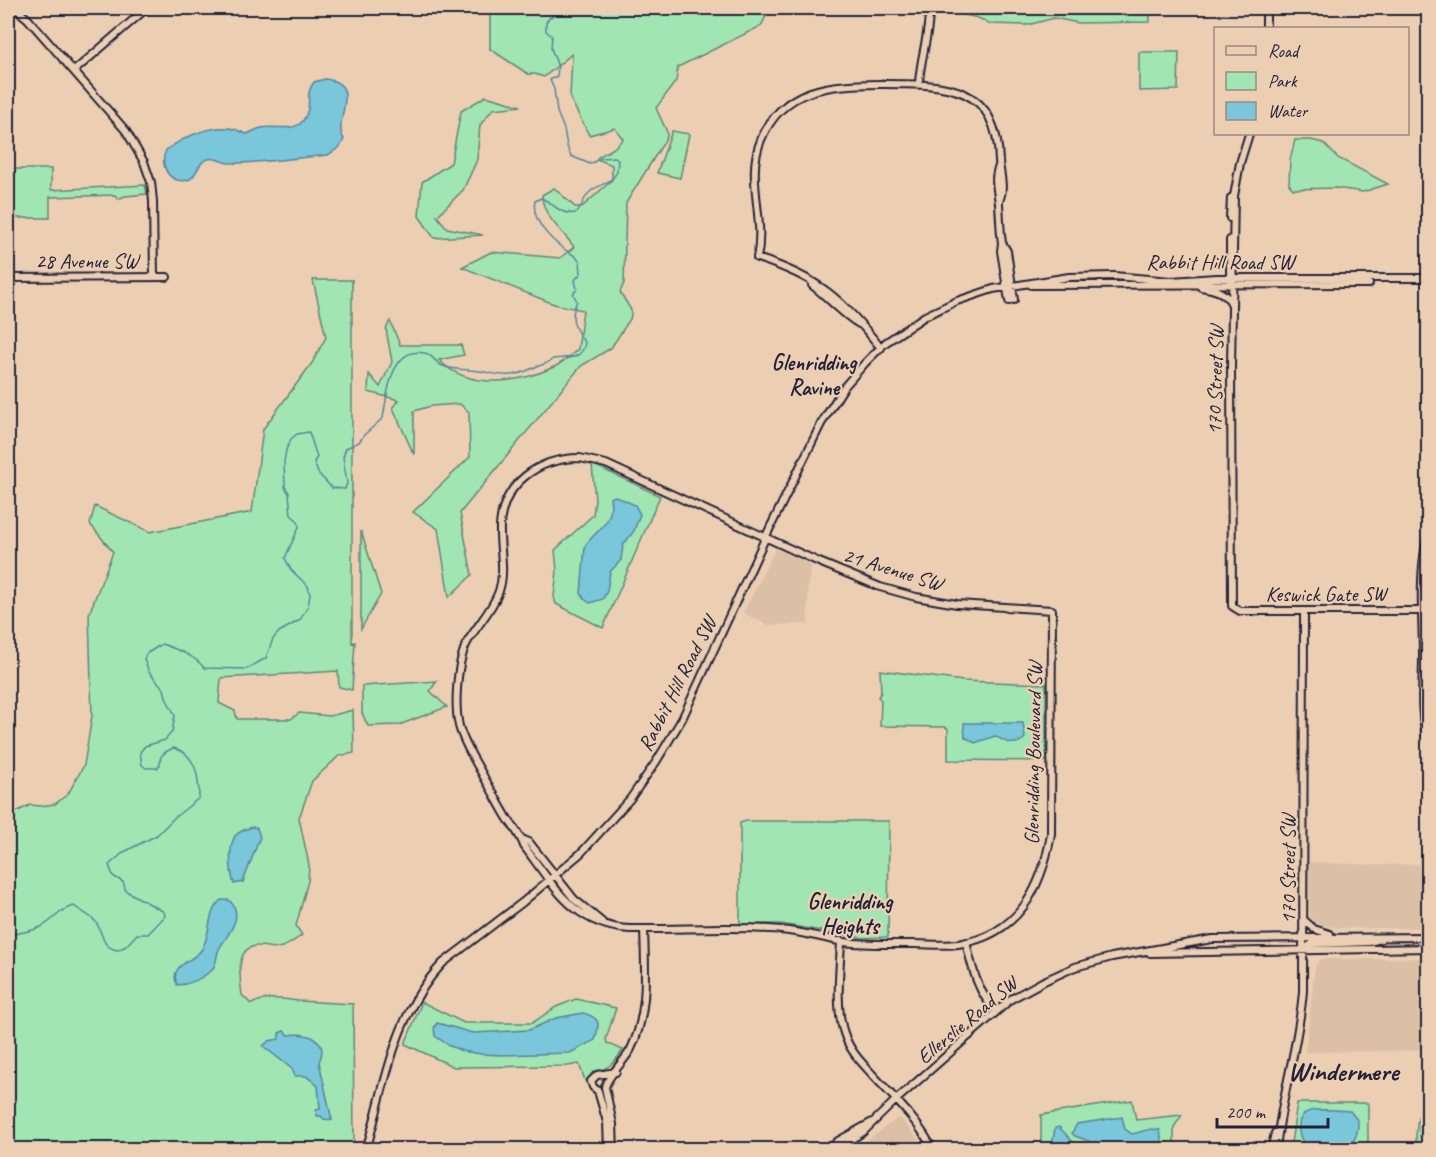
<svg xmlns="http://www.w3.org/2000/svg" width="1436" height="1157" font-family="Caveat,sans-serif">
  <rect width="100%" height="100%" fill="#eccfb3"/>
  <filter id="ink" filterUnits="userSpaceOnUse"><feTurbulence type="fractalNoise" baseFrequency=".0167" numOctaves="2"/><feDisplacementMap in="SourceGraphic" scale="12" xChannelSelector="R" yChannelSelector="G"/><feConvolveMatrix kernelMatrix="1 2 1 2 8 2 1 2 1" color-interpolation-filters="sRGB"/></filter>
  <g filter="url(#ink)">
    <path fill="#dcc0a5" d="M776,548L811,565L808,585V624L768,625L743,613Z
      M1308,862L1378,865L1428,864V928H1338L1317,924L1310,917Z
      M1428,958V1048L1411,1051L1305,1052L1315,966L1320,959Z
      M899,1117L920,1141L925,1149H856Z"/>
    <path fill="#a1e6b2" stroke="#628476" stroke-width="1.5" d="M490,8H770L761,26L678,67L676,81L656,108L667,132V137L626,203L624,283L620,292L631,310V315L630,319L611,348L581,366L460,513L472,575L449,597L438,529L413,512L470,457L469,412L460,404L431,406L414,411V455L393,408L399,400L368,392L369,374L380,387L392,362L386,329L390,321L400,345H461L464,355L439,360C469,391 521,383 556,366C564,362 571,355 578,349L583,310L554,304L462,267L491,252L560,258L574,247C563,231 542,216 542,195L554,188L575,207H582L612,180V165L597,159L598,157L614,148L623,139L615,128L589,135L570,98L572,54L544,77L535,74H528L490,49Z
      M935,8H1150V22L1078,23L1054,18L1028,25L991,24L978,18Z
      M1139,52H1179L1178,90L1139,91Z
      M486,96L521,106L493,109L480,125L477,160L463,190L437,216L447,228L483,235L434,238L419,216L422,182L451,163L461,111Z
      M672,131L689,134L680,178L657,173Z
      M1295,140H1311L1323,143L1338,158L1388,184L1363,192L1336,188L1293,189L1289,184L1290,160Z
      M10,169H51V190L145,185L147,194L125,196L118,199L115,195L50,197V218H11V198H8V189H10Z
      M313,280H352V643L355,642L352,690L339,687L338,671L221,678L219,703L235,711L237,719H291L299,713L330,716L353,710L354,753L339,756L312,781L299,818L309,865L308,881L296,926L302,935C296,939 290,945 282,947C273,950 268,946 259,946C234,945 240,979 242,995L251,1004C268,996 281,999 299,1001C317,1002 335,1003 353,1004L354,1149H8V816L30,805L41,806L55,804L68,794L84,765L92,716L89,614L113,552L90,524L95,506L150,532L252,512L263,429L312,363L326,337Z
      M592,464L660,496L603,628L556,604L554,597L557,571L555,550L593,515L595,500Z
      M361,531L381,594L361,629Z
      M880,670L963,681L1046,684V761L948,760V729L945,727L880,726L881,700L878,697L881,692Z
      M437,681L430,691L447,707L399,725L368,726L362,713V686Z
      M746,821H889L888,937L863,938L781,924H740V823Z
      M576,999L616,1008L606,1039L607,1043L623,1050C614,1063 609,1069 593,1072L586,1083L579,1064L568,1066L454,1067L405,1044L422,1002L464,1023H532L556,1007Z
      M1132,1100L1136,1120L1182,1115L1174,1127V1150L1041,1149V1115Z
      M1428,1100V1149L1416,1150C1416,1130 1415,1115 1428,1100Z
      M1297,1103H1368V1149L1290,1150Z"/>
    <path fill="#7ac6da" stroke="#57849a" stroke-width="1.5" d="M325,79C365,84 331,121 344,139L340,147L328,155C296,158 263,163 231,163C223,164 216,156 208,159C194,163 199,185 177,180C164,176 161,160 166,150C185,137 211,124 234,129C239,130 242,133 247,134C252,132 256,129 261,128C279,124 302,137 308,109C310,97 306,93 314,82Z
      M615,496L635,505L640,514L634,531L623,545L621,560L610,572L607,591L603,599L590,603L584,599L581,593L585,546C596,529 615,524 610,498Z
      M964,723H1023L1025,738C1015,748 1006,742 995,736L975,743L965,737Z
      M252,827L257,828L260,837L243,882L234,884C230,871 228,848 235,836C239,831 246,829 252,827Z
      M221,900H229C246,916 227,935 219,949C216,956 217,965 211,971C202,978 189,985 177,985C168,964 194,962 202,949C211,934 207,911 221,900Z
      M583,1013C601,1018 600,1023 595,1040L570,1053L502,1055L481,1054L462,1051L450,1046L435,1036L434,1028L437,1023L473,1033L529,1030L556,1018Z
      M284,1031L288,1035C307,1032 330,1039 319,1062L332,1120L324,1119L321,1116H317L316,1110L320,1109L318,1086L306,1076H295L292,1069L263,1046L269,1041L279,1039V1033Z
      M1336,1110L1350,1111L1358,1121C1359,1157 1330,1149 1304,1144C1300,1138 1298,1132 1299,1125C1300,1106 1322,1110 1336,1110Z
      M1428,1110V1148C1417,1140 1416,1118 1428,1110Z
      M1122,1117L1125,1129L1132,1134L1151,1129L1160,1130L1162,1143L1159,1149L1056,1150L1052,1145L1055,1128L1059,1127L1075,1144L1087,1146L1090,1145L1089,1141L1075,1136L1072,1133L1077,1124Z"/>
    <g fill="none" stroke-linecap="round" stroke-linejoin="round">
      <path stroke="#57849a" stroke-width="1.5" d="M8,936C18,932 31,932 41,927C54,921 59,909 74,906C80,911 90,915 95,921C104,932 100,948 118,950L126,946L137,934H148L165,916L164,912L159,909L126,891L123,882L113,876L109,865L124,852L157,835L174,818L199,798C199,777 196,753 173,748C164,753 159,754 160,765L157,768H146L142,765L140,752L145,746L165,740L172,732L175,715L167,700L164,689L149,672L144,659L146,654L162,644C176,649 196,656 204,668L247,669L266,658L273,639L279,632L300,620L308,606L310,595L308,586L291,570L285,558L299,527L298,521L291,515L289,493L285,487L284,462L286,450L291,439L297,434L309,432L317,457L314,462L318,473L332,488L345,489L347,483L343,457L346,448L359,442L364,435L383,418C387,397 390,345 425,353C433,355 436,364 443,366C453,370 460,369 470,370C498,372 505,382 533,368C542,364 545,366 553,359C567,357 582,361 585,343C574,328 569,318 577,301L573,294L577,289L575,280L581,273L580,261C576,256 570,253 564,249C550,239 531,220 535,201L541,198C553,202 559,216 577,213C582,207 583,198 590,192C599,184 611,184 617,172L618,160L615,157L601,158L590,164L571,156L567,146L564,129L557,112L554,89L550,80L557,76L558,67L551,48L552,36L546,31V22L550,17L571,8"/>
      <g stroke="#22223b" stroke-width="10">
        <path id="secondary" d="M15,8L28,19L126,131L144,162L151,182L153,201L154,277
          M1266,28V8
          M74,71L147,8
          M919,84C920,58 930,34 929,8
          M1249,134L1240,163L1234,196L1231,366L1232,606L1240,611H1423
          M999,166C993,179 998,191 999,204C1000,217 1000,230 1002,243
          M1230,218L1231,198L1234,196
          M1230,240V281
          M8,278L167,277
          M812,285C828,297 842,314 859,324
          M1031,285L1369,284
          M1201,287C1214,289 1227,292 1232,305
          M1009,301L1001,251L1002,243L1007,251L1014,300
          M881,348C840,298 820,278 757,258C766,219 745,178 761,140C784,84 834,85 885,84C946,84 997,84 999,161C1000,175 1005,188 999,201
          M580,458L606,464L819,562L880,587L916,597L957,604L1052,610L1051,834C1042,888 1019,935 958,944C943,946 928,944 912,944C889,944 867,945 844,942C823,938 802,932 781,930C733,925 679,930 630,929C574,926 554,886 524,846C521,836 514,828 508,819C500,806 493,792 485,779C476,762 464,745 459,726C454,704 457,660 468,641C478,624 493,609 499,591C506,570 499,549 500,527C502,483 539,458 580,458Z
          M1428,535C1418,574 1423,617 1423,657C1423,684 1419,715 1428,740
          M522,839L529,842L574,899L602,922
          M1305,921L1314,929L1330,934
          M841,941C840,969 835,1008 844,1033C849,1050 861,1062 872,1074C894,1098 919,1121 933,1150
          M966,942C972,967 977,992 996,1011
          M1304,949L1312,944L1369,942L1381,939
          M1150,953L1428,948
          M836,1142L872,1122
          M366,1150C386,1084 393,1015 443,963L523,902L581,853L630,799L656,762L682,719L768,532L821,424L844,387L865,363L885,343L925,316L957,301L993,289L1069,277L1114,276L1171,281L1216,278H1428
          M608,1150L607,1122L598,1091L593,1087L591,1081L597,1075L616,1072
          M614,1150L613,1124L605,1087C608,1075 625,1061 631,1049C649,1012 645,969 644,929
          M818,1150L849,1141L863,1132L896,1100L1011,999L1044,981L1075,967L1112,957L1212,939L1428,937
          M1271,1150L1275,1133
          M1276,1150C1281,1096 1299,1045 1303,991L1304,611"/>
      </g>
      <use href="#secondary" stroke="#eccfb3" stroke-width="6"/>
    </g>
  </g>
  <g text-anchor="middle" stroke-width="4.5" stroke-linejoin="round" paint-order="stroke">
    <g font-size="21" fill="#22223b" stroke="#eccfb3">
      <text x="87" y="268">28 Avenue SW</text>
      <text x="1220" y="269">Rabbit Hill Road SW</text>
      <text transform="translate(1215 380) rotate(-89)" y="7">170 Street SW</text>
      <text transform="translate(893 569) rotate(17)" y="7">21 Avenue SW</text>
      <text x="1326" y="601">Keswick Gate SW</text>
      <text transform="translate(677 684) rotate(-63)" y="7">Rabbit Hill Road SW</text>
      <text transform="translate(1033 753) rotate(-89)" y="7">Glenridding Boulevard SW</text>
      <text transform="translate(1288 869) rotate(-90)" y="7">170 Street SW</text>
      <text transform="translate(967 1020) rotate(-40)" y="7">Ellerslie Road SW</text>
    </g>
    <g font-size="22" font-weight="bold" fill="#22223b" stroke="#eccfb3">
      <text x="814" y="370">Glenridding<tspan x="814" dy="25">Ravine</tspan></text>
      <text x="850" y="909">Glenridding<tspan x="850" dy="25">Heights</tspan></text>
    </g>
    <g font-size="27" font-weight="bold" fill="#22223b" stroke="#eccfb3">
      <text x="1343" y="1080">Windermere</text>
    </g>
  </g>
  <rect width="1436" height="1157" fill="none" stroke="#eccfb3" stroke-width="30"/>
  <rect x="15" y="15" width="1406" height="1127" fill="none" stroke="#22223b" stroke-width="2" filter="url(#ink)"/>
  <rect x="1214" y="27" width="195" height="108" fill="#eccfb3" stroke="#9b8a83" stroke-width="1.5"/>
  <rect x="1226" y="46" width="30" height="9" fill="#eccfb3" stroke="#9b8a83" stroke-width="1.5"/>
  <text x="1268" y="57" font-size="18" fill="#22223b">Road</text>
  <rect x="1226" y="72" width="30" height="18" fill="#a1e6b2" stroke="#9b8a83" stroke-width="1.5"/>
  <text x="1268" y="87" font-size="18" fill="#22223b">Park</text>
  <rect x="1226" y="102" width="30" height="18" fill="#7ac6da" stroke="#9b8a83" stroke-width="1.5"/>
  <text x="1268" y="117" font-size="18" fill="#22223b">Water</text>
  <path d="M1217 1118v9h111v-9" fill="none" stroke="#22223b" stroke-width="3"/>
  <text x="1226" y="1118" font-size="18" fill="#22223b" stroke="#eccfb3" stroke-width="4.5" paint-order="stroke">200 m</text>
</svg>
